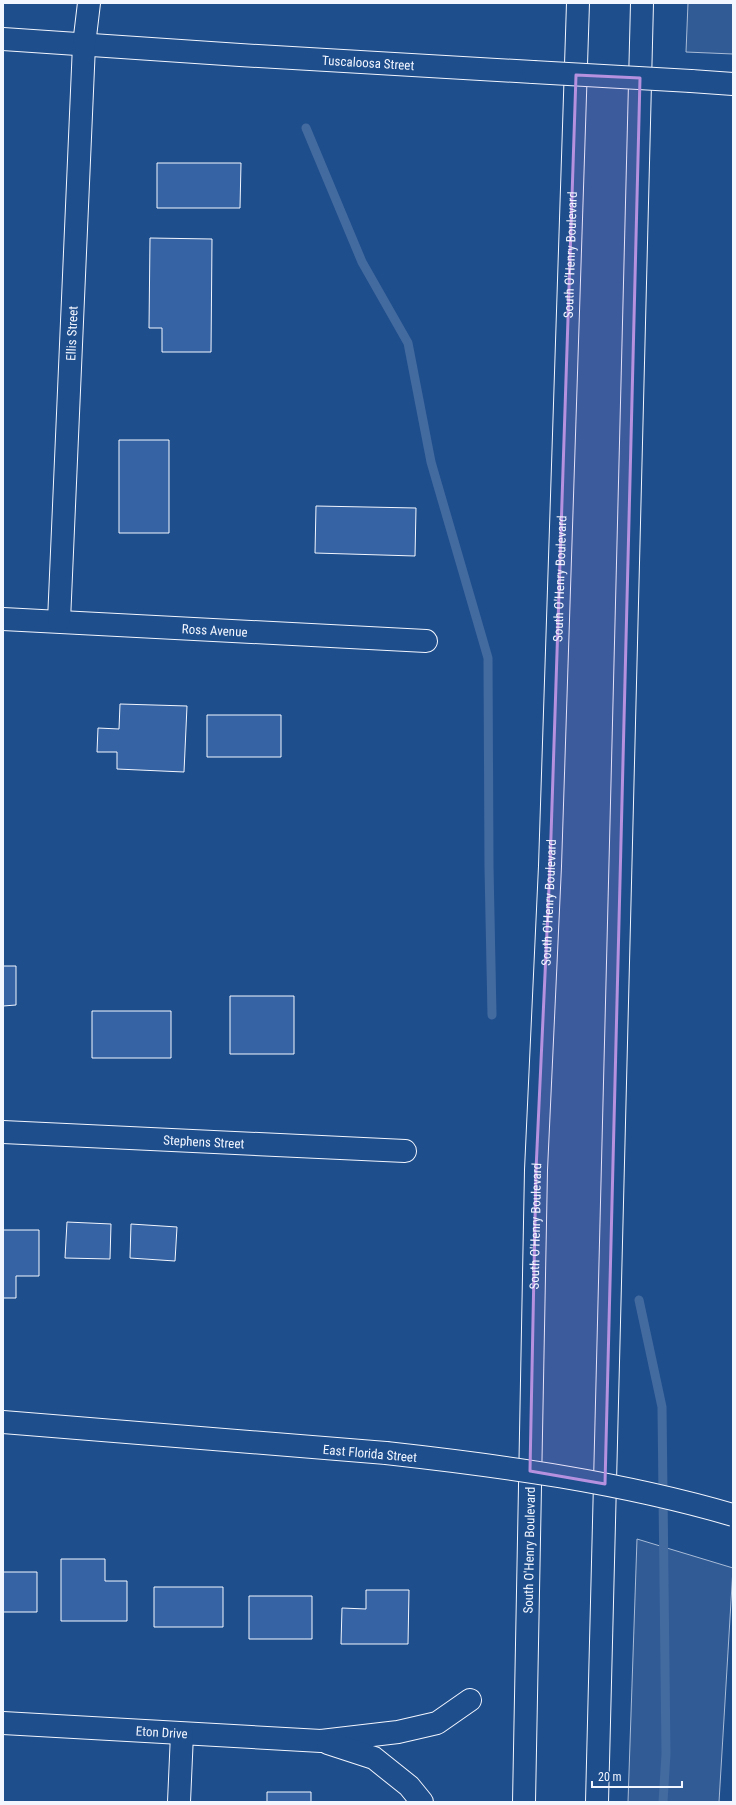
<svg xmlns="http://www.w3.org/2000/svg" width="736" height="1805" font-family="'Roboto Condensed',sans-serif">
  <rect width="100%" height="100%" fill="#1f4e8c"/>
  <path fill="#305b95" stroke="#a8bbd7" d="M688,3H733V54L686,52Z
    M637,1539L733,1568L719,1802H628Z"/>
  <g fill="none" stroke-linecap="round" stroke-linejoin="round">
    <path stroke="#446ba0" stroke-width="9" d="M306,128L362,262L408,343L431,462L488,658L489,867L492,1015
      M639,1300L662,1407L666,1754L663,1802"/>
  </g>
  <path fill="#3563a3" stroke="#f2f6ff" d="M157,163H241L240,208H157Z
    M150,238L212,239L211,352H162V328H149Z
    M119,440H169V533H119Z
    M316,506L416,508L415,556L315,553Z
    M120,704L187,706L184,772L117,769V752H97L98,728L119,729Z
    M207,715H281V757H207Z
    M3,966H16V1005L3,1006Z
    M230,996H294V1054H230Z
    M92,1011H171V1058H92Z
    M67,1222L111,1224L110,1259L65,1258Z
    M131,1224L177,1227L175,1261L130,1258Z
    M3,1230H39V1276H16V1298H3Z
    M61,1559H105V1581H127V1621H61Z
    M3,1572H37V1612H3Z
    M154,1587H223V1627H154Z
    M366,1590H409L408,1644H341L342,1608L366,1609Z
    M249,1596H312V1639H249Z
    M267,1792H311V1802H267Z"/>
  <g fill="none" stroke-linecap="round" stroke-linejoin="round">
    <g stroke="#f2f6ff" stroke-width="24">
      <g id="street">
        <path id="s1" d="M3,39L240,55L533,72"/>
        <path d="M691,81L733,84"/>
        <path id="s2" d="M3,619L426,641"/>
        <path id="s3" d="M59,621L84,45L89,3"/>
        <path id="s4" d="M3,1132L405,1151"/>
        <path id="s5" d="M3,1723L321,1741L398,1732L437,1723L470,1700"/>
        <path d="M328,1743L374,1758L409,1786L422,1802"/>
        <path d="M179,1802L182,1734"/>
      </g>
    </g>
    <g stroke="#f2f6ff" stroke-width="24">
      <path id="secondary" d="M3,1422L386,1453"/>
    </g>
    <g stroke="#f2f6ff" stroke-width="24">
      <g id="highway">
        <path id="s6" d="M524,1802L536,1170L550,866L578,3"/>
        <path d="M597,1802L642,3"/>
      </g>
    </g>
    <use href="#street" stroke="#1f4e8c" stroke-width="22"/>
    <use href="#secondary" stroke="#1f4e8c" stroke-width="22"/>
    <use href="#highway" stroke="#1f4e8c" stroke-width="22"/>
    <g stroke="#f2f6ff" stroke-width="24" stroke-linecap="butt">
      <path id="street-bridge" d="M533,72L691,81"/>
    </g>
    <g stroke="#f2f6ff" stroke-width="24" stroke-linecap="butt">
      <path id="secondary-bridge" d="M386,1453C503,1466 620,1482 733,1515"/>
    </g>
    <use href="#street-bridge" stroke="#1f4e8c" stroke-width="22"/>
    <use href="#secondary-bridge" stroke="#1f4e8c" stroke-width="22"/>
  </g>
  <path fill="#b691df" fill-opacity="0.2" stroke="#b691df" stroke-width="3" stroke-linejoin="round" d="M576,75L640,78L605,1484L530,1471L536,1170L550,866Z"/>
  <g text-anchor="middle" stroke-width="3" stroke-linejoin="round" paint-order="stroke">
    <g font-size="13" fill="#f2f6ff" stroke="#1f4e8c">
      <text dy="5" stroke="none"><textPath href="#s1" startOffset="366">Tuscaloosa Street</textPath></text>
      <text dy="5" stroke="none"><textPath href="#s6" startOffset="1548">South O'Henry Boulevard</textPath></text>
      <text dy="5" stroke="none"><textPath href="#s3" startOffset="288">Ellis Street</textPath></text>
      <text dy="5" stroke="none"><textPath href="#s6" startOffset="1224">South O'Henry Boulevard</textPath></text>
      <text dy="5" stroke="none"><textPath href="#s2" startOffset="212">Ross Avenue</textPath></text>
      <text dy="5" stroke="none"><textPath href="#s6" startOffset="900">South O'Henry Boulevard</textPath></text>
      <text dy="5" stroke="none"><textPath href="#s4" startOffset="201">Stephens Street</textPath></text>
      <text dy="5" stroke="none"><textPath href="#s6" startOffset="576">South O'Henry Boulevard</textPath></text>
      <text transform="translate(370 1453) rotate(5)" y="5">East Florida Street</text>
      <text dy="5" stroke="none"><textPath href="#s6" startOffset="252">South O'Henry Boulevard</textPath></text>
      <text dy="5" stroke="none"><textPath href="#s5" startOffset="159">Eton Drive</textPath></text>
    </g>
  </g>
  <rect width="736" height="1805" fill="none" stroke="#f2f6ff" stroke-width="8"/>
  <path d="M592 1781v6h90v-6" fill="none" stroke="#f2f6ff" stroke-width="2"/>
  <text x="598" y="1781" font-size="12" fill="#f2f6ff" stroke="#1f4e8c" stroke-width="3" paint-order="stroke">20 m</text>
</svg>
